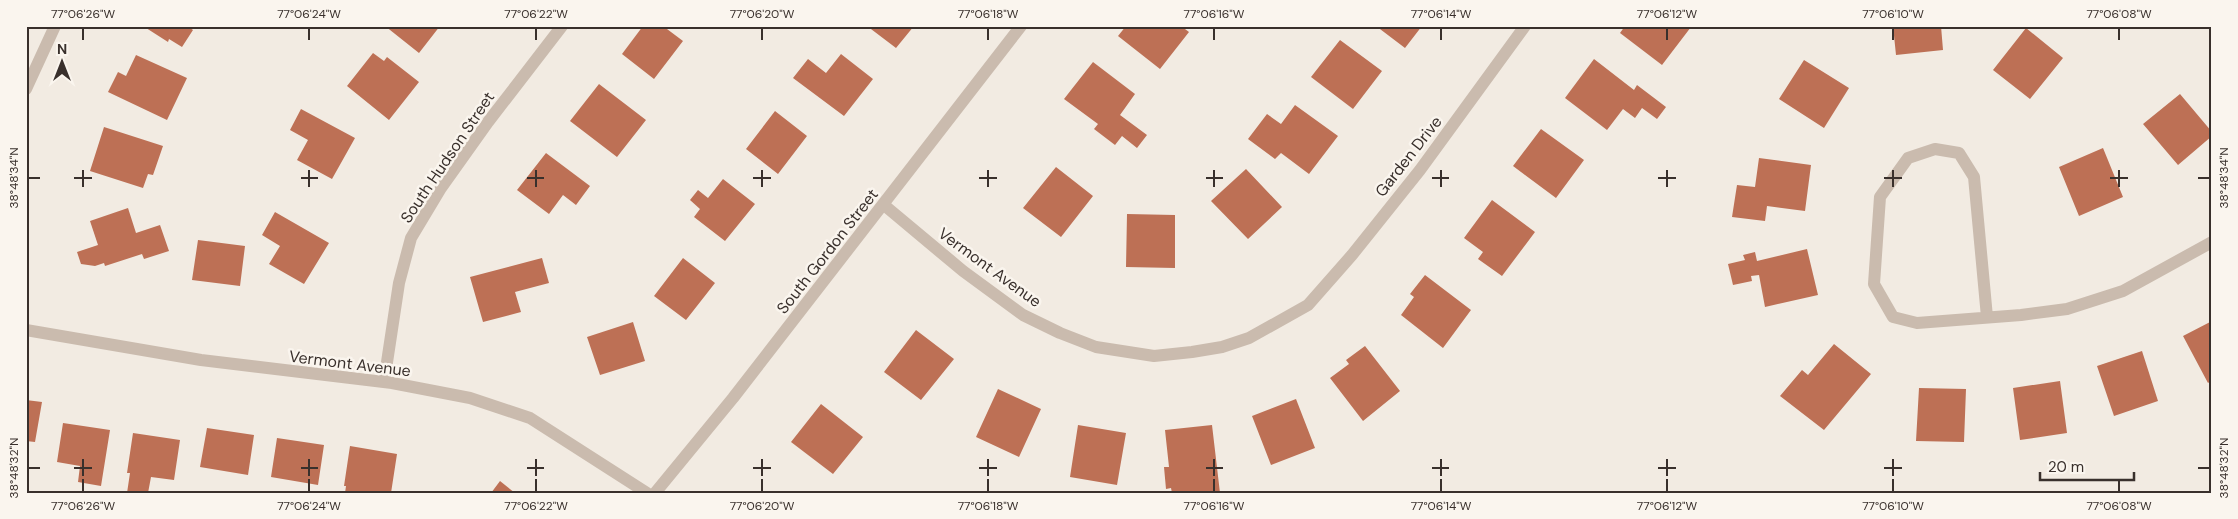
<svg xmlns="http://www.w3.org/2000/svg" width="2238" height="519" font-family="'DM Sans',sans-serif">
  <rect width="100%" height="100%" fill="#f2ebe2"/>
  <path fill="#bd7055" d="M143,26H187L193,30L182,47L169,39L168,42Z
    M385,26H440L419,53Z
    M643,26H663L683,41L654,79L622,54Z
    M867,26H914L896,48Z
    M1126,26H1181L1189,32L1160,69L1118,36Z
    M1376,26H1422L1405,48Z
    M1625,26H1690L1691,27L1662,65L1620,33Z
    M1893,26H1941L1943,50L1896,55Z
    M2026,28L2063,58L2030,99L1993,70Z
    M1340,40L1382,71L1353,109L1311,77Z
    M373,53L384,61L387,57L419,82L389,120L347,86Z
    M841,54L873,79L844,116L793,78L808,59L826,73Z
    M136,55L187,78L167,120L108,92L118,72L126,76Z
    M1594,59L1634,90L1637,85L1666,107L1657,119L1642,108L1635,118L1623,109L1607,130L1565,98Z
    M1804,60L1849,88L1824,128L1779,99Z
    M1093,62L1135,94L1120,115L1147,135L1137,148L1122,136L1115,145L1094,129L1098,124L1064,99Z
    M599,84L646,120L617,157L570,121Z
    M2180,94L2212,132V136L2178,165L2143,124Z
    M1295,105L1338,136L1309,174L1281,153L1275,159L1248,139L1267,114L1281,124Z
    M301,109L355,138L332,179L297,160L308,140L290,130Z
    M775,111L807,136L778,174L746,149Z
    M104,127L163,146L153,175L148,174L143,188L90,171Z
    M1541,129L1584,160L1556,198L1513,166Z
    M2103,148L2123,197L2079,216L2059,167Z
    M546,153L590,186L576,205L563,195L549,214L517,190Z
    M1759,158L1811,165L1805,211L1767,206L1765,221L1732,217L1737,185L1755,187Z
    M1056,167L1093,196L1061,237L1023,208Z
    M1246,169L1282,207L1248,239L1211,201Z
    M723,179L755,204L725,241L694,217L700,209L690,200L698,190L708,198Z
    M1492,200L1535,232L1502,276L1478,259L1483,252L1464,238Z
    M128,208L136,233L160,225L169,251L144,259L142,254L105,266L104,263L95,266L81,264L77,252L98,245L90,221Z
    M275,212L329,243L304,284L269,264L280,246L262,235Z
    M1127,214L1175,215V268L1126,267Z
    M198,240L245,246L240,286L192,280Z
    M1807,249L1818,295L1765,307L1759,275L1751,276L1752,281L1733,285L1728,264L1745,260L1743,255L1755,252L1757,261Z
    M542,258L549,283L515,292L521,312L483,322L470,277Z
    M683,258L715,283L686,320L654,296Z
    M1425,275L1471,310L1443,348L1401,315L1414,297L1410,294Z
    M2212,321V380L2208,383L2183,336Z
    M633,322L645,361L600,375L587,337Z
    M916,330L954,359L921,400L884,372Z
    M1834,344L1871,374L1824,430L1780,396L1802,370L1808,375Z
    M1365,346L1400,391L1363,421L1330,378L1349,364L1346,360Z
    M2142,351L2158,401L2114,416L2097,366Z
    M2060,381L2067,433L2020,440L2013,388Z
    M1919,388L1966,389L1964,442L1916,441Z
    M998,389L1041,409L1019,457L976,437Z
    M1296,399L1315,448L1271,465L1252,416Z
    M26,400L42,402L35,442L26,441Z
    M821,404L863,437L833,474L791,442Z
    M63,423L110,430L101,486L78,482L80,466L57,462Z
    M1078,425L1126,433L1117,485L1070,477Z
    M1212,425L1220,493H1172L1171,488L1166,489L1164,467H1169L1165,430Z
    M207,428L254,435L248,475L200,467Z
    M133,433L180,440L174,480L151,477L148,493H127L130,473H127Z
    M277,438L324,445L318,485L271,477Z
    M350,446L397,454L391,493H345L346,486H344Z
    M500,481L515,493H491Z"/>
  <g fill="none" stroke-linecap="round" stroke-linejoin="round">
    <path stroke="#cabbae" stroke-width="12" d="M26,89L55,26
      M884,205L963,271L1023,315L1060,333L1096,347L1154,356L1192,352L1222,347L1249,338L1308,305L1352,255L1420,170L1525,26
      M1987,317L1974,177L1959,153L1935,149L1908,158L1880,197L1874,284L1893,317L1917,323L2021,315L2067,309L2123,291L2212,242
      M26,330L201,360L392,383L470,398L530,418L647,493
      M384,382L399,283L411,238L441,188L488,122L562,26
      M655,493L733,398L1021,26"/>
  </g>
  <path fill="none" stroke="#39302c" stroke-width="2" d="M83,28V40M309,28V40M536,28V40M762,28V40M988,28V40M1214,28V40M1441,28V40M1667,28V40M1893,28V40M2119,28V40M83,170V187M309,170V187M536,170V187M762,170V187M988,170V187M1214,170V187M1441,170V187M1667,170V187M1893,170V187M2119,170V187M28,178H40M74,178H92M301,178H318M527,178H544M753,178H771M979,178H997M1206,178H1223M1432,178H1449M1658,178H1676M1884,178H1902M2110,178H2128M2198,178H2210M83,459V476M309,459V476M536,459V476M762,459V476M988,459V476M1214,459V476M1441,459V476M1667,459V476M1893,459V476M28,468H40M74,468H92M301,468H318M527,468H544M753,468H771M979,468H997M1206,468H1223M1432,468H1449M1658,468H1676M1884,468H1902M2198,468H2210M83,479V492M309,479V492M536,479V492M762,479V492M988,479V492M1214,479V492M1441,479V492M1667,479V492M1893,479V492M2119,479V492"/>
  <g text-anchor="middle" stroke-width="5" stroke-linejoin="round" paint-order="stroke">
    <g font-size="16" fill="#39302c" stroke="#faf5ee">
      <text transform="translate(1408 156) rotate(-52)" y="6">Garden Drive</text>
      <text transform="translate(447 157) rotate(-56)" y="6">South Hudson Street</text>
      <text transform="translate(827 251) rotate(-52)" y="6">South Gordon Street</text>
      <text transform="translate(990 267) rotate(36)" y="6">Vermont Avenue</text>
      <text transform="translate(350 363) rotate(7)" y="6">Vermont Avenue</text>
    </g>
  </g>
  <rect width="2238" height="519" fill="none" stroke="#faf5ee" stroke-width="55"/>
  <g transform="translate(62 62)" stroke="#faf5ee" stroke-width="4" paint-order="stroke">
  <path d="M0-4L9 19L0 12L-9 19Z" fill="#39302c"/>
  <text y="-8" font-size="14" font-weight="bold" text-anchor="middle" fill="#39302c">N</text>
  </g>
  <path d="M2040 472v8h94v-8" fill="none" stroke="#39302c" stroke-width="2.5"/>
  <text x="2048" y="472" font-size="15" fill="#39302c" stroke="#faf5ee" stroke-width="4" paint-order="stroke">20 m</text>
  <rect x="28" y="28" width="2182" height="464" fill="none" stroke="#39302c" stroke-width="2"/>
  <g font-size="12" text-anchor="middle" fill="#39302c">
    <text x="83" y="18">77°06'26"W</text>
    <text x="309" y="18">77°06'24"W</text>
    <text x="536" y="18">77°06'22"W</text>
    <text x="762" y="18">77°06'20"W</text>
    <text x="988" y="18">77°06'18"W</text>
    <text x="1214" y="18">77°06'16"W</text>
    <text x="1441" y="18">77°06'14"W</text>
    <text x="1667" y="18">77°06'12"W</text>
    <text x="1893" y="18">77°06'10"W</text>
    <text x="2119" y="18">77°06'08"W</text>
    <text transform="translate(14 178) rotate(-90)" y="4">38°48'34"N</text>
    <text transform="translate(2224 178) rotate(-90)" y="4">38°48'34"N</text>
    <text transform="translate(14 468) rotate(-90)" y="4">38°48'32"N</text>
    <text transform="translate(2224 468) rotate(-90)" y="4">38°48'32"N</text>
    <text x="83" y="510">77°06'26"W</text>
    <text x="309" y="510">77°06'24"W</text>
    <text x="536" y="510">77°06'22"W</text>
    <text x="762" y="510">77°06'20"W</text>
    <text x="988" y="510">77°06'18"W</text>
    <text x="1214" y="510">77°06'16"W</text>
    <text x="1441" y="510">77°06'14"W</text>
    <text x="1667" y="510">77°06'12"W</text>
    <text x="1893" y="510">77°06'10"W</text>
    <text x="2119" y="510">77°06'08"W</text>
  </g>
</svg>
